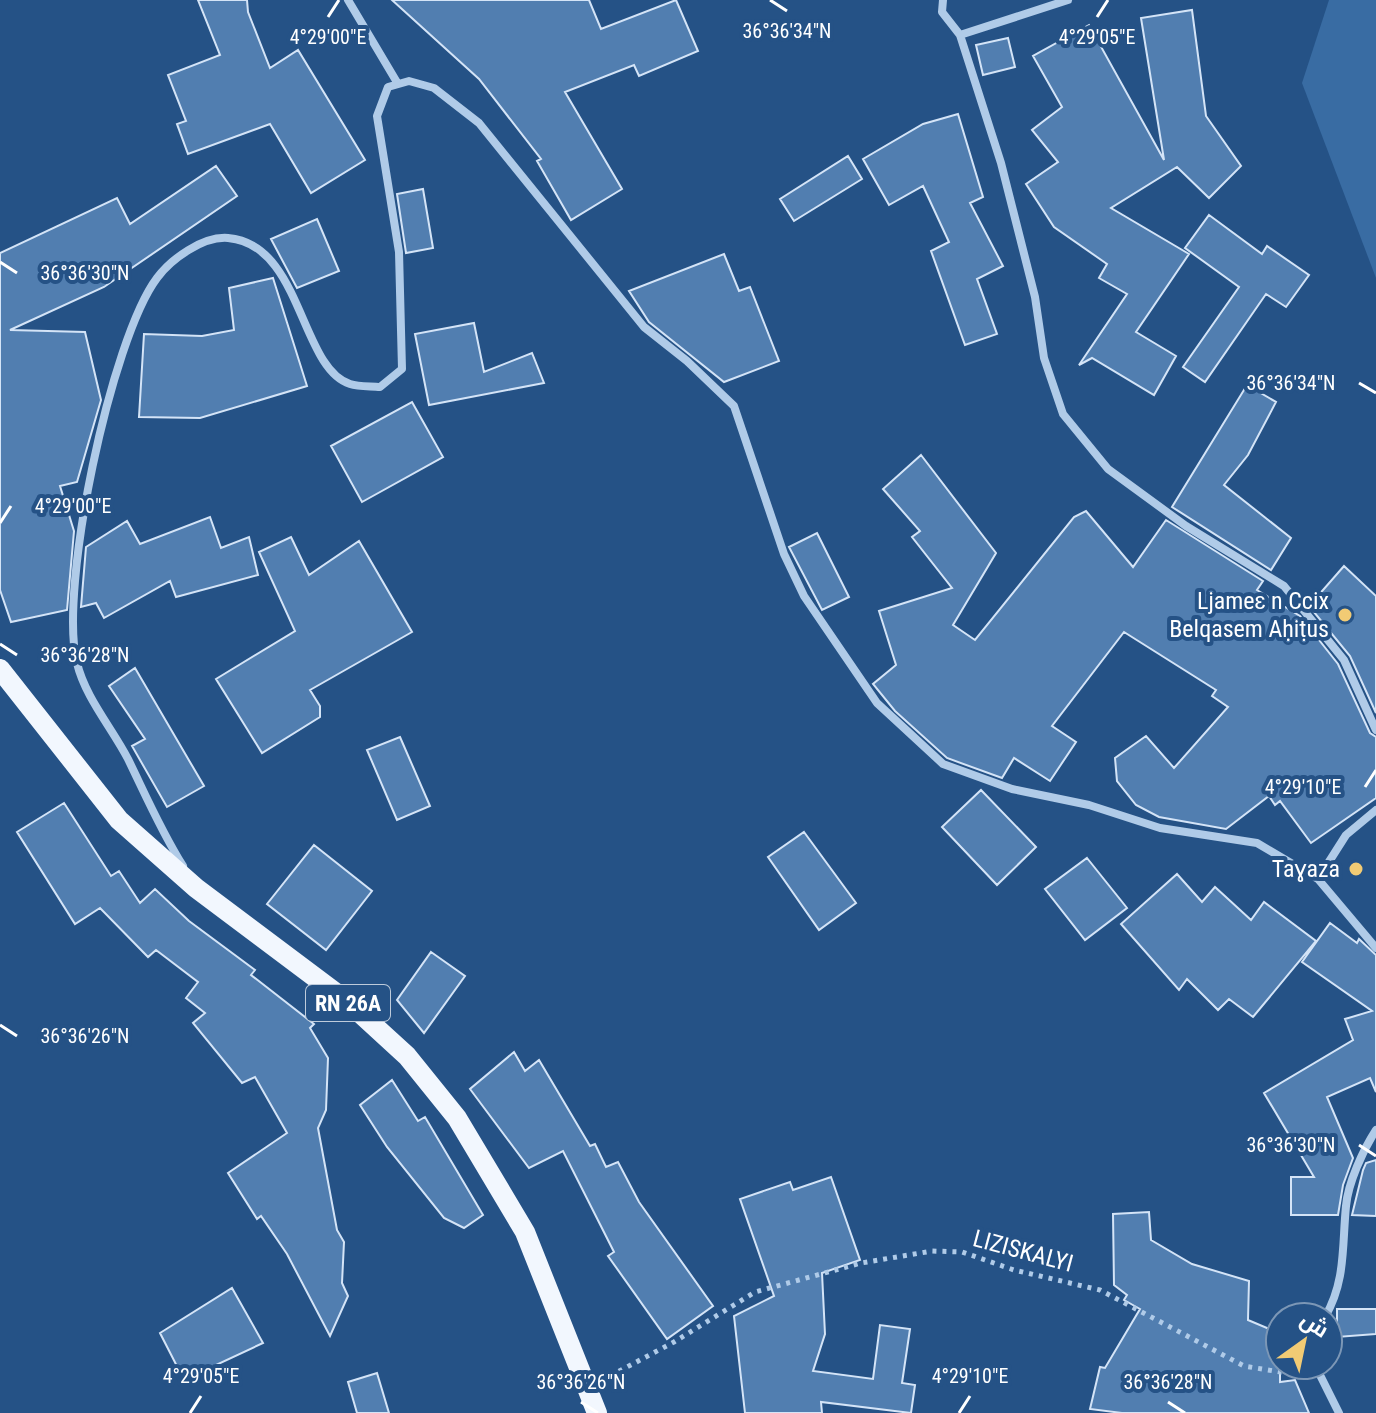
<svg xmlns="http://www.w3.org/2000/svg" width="1376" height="1413" font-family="'Roboto Condensed',Cairo,sans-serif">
  <rect width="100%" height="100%" fill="#255286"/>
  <path fill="#396ca3" d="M1329,0H1376V278L1302,83Z"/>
  <path fill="#517eb0" stroke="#d4e4f7" stroke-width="2" d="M198,0H247L248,12L270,68L298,50L365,160L311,193L270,124L188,154L177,124L186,121L168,75L220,55Z
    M392,0H589L601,29L676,0L698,51L639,76L634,65L565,92L622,189L571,220L537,161L541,159L479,79Z
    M1192,10L1206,116L1241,166L1209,198L1177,167L1111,208L1189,254L1136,332L1176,356L1154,395L1092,358L1079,365L1127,294L1099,278L1107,264L1054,227L1026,184L1058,162L1032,130L1062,107L1033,56L1089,25L1164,160L1141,18Z
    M1008,38L1015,67L983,75L976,45Z
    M958,114L983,197L970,203L1003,266L977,279L997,334L965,345L931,251L949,242L923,186L889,205L863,159L923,124Z
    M848,156L862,179L794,221L780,199Z
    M216,166L237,196L104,287L10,330L85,332L101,400L77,482L60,486L74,531L67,610L11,622L0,590V253L117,198L130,224Z
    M423,189L433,248L406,253L397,194Z
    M1209,215L1262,254L1267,246L1309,275L1286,307L1266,294L1205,382L1183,367L1239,287L1185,248Z
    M317,219L339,271L297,288L271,239Z
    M724,254L739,291L750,287L779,361L724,382L649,322L629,291Z
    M273,278L307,386L200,418L139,417L144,334L202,336L234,330L229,288Z
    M474,323L484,372L532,353L544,383L429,405L415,334Z
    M1247,385L1276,402L1248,455L1224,485L1291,538L1271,570L1172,507Z
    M412,402L443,457L362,502L331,446Z
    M921,455L996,553L953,625L975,640L1074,517L1086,511L1133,567L1166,520L1263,581L1257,590L1300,616L1338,664L1370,733L1376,737V798L1311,843L1280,801L1275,805L1269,796L1226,829L1159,817L1136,805L1117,781L1115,758L1146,736L1174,768L1228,707L1212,696L1216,690L1124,632L1052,726L1076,742L1050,781L1014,758L1002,778L947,758L895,711L873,684L896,665L879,611L952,588L912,537L920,531L883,489Z
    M210,517L221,548L249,537L258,575L176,597L170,581L104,618L96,603L81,607L86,547L127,521L140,544Z
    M817,533L849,597L822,610L789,547Z
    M291,537L309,575L359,541L412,632L310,690L320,706V717L262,753L216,679L295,631L259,552Z
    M1344,566L1376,596V713L1350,656L1309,606Z
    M135,668L204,786L167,807L132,746L145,739L109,686Z
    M400,737L430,806L397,820L367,750Z
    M981,790L1036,847L997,885L942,827Z
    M64,803L111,876L119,871L140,903L155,889L189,921L255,970L251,975L314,1024L310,1028L328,1058L326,1110L318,1128L337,1230L344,1242L342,1283L348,1296L330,1336L287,1254L261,1216L257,1219L228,1173L287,1133L255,1077L242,1083L193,1023L205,1013L186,998L198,982L156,950L148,957L100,908L75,924L17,832Z
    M804,832L856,903L819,930L768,857Z
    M314,845L372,891L326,950L267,904Z
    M1087,858L1127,908L1085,940L1045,889Z
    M1177,874L1202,902L1215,887L1251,920L1264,902L1316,941L1253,1017L1229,999L1218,1010L1187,979L1179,990L1121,924Z
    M1330,923L1357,943L1359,939L1376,955V1092L1370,1078L1327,1097L1353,1158L1343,1185L1338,1215H1291V1177H1314L1264,1093L1353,1040L1345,1019L1372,1011L1302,962Z
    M431,952L465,976L424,1033L397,1000Z
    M514,1052L525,1071L539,1060L590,1146L595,1144L606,1167L618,1162L639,1202L713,1306L667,1339L608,1256L614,1252L563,1151L529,1168L470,1089Z
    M392,1080L418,1121L425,1117L483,1215L464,1228L444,1218L387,1147L360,1105Z
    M1376,1160V1216L1352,1215L1363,1170L1366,1163Z
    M831,1177L860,1260L822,1273L825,1334L813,1371L873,1379L880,1325L910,1329L902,1383L915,1385L911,1413L821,1402L822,1413H745L734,1316L774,1296L740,1199L790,1182L793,1190Z
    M1149,1212L1151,1240L1192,1264L1249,1281L1248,1320L1274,1331L1280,1346V1382L1295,1380L1309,1413H1122L1090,1409L1100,1367L1105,1368L1140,1309L1124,1300L1127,1295L1114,1285L1113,1214Z
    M232,1288L263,1343L184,1380L160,1333Z
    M1337,1309H1376V1334L1337,1337Z
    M377,1373L389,1413H357L348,1382Z"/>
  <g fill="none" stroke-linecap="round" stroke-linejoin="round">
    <path stroke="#b0cbe8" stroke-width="5" stroke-dasharray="4 6" stroke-linecap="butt" d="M610,1376L674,1342L755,1292L861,1263L932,1251L962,1252L1014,1270L1100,1290L1244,1366L1298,1375"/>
    <path stroke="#b0cbe8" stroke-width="8" d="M348,0L398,84
      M943,0L942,12L960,35L1001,163L1035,297L1044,358L1063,414L1108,469L1186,526L1284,586L1344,660L1376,730
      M960,35L1068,0
      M183,866C161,831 146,796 128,759C112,728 85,697 77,663C58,590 111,339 157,278C171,259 203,236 228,238C302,244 300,368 350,384C359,387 371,386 380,387L402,369L399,252L377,116L388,87L409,81L434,88L479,123L644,327L687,361L734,406L784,554L804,596L877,703L943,764L1012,789L1089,805L1160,828L1257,843L1318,879L1346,835L1376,810
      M1318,879L1376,948
      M1325,1317C1346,1281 1342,1246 1346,1206C1348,1183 1363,1150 1376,1130
      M1315,1365L1339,1413"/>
    <path stroke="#f2f7fe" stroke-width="20" d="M0,669L119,820L196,888L348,1002L407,1056L457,1118L525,1232L597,1413"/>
  </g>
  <path fill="none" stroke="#fff" stroke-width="3" d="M770,0L787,11M328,17L339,0M1097,17L1108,0M0,262L17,273M1359,383L1376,393M0,523L11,506M0,644L17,655M1365,787L1376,770M0,1025L17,1036M1359,1145L1376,1156M581,1402L598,1413M1168,1402L1185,1413M190,1413L201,1396M959,1413L970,1396"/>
  <g fill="#f2cb74" stroke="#255286" stroke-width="3">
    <circle cx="1345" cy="615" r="8"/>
    <circle cx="1356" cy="869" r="8"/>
  </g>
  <g text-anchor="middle" stroke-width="8" stroke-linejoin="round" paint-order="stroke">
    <rect fill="#255286" stroke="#becbdb" stroke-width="2" x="306" y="985" width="84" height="36" rx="6"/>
    <g font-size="22" font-weight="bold" fill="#fff">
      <text x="348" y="1011">RN 26A</text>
    </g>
    <g font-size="24" fill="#fff" stroke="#255286" text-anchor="end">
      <text x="1329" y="609">Ljameɛ n Ccix<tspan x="1329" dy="28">Belqasem Aḥiṭus</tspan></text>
      <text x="1340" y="877">Taɣaza</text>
    </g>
    <g font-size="24" fill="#fff" stroke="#255286">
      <text transform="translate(1023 1251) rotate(15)" y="8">LIZISKALYI</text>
    </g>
  </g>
  <g font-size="20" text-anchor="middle" fill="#fff" stroke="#255286" stroke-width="8" stroke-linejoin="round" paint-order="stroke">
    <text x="787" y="38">36°36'34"N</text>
    <text x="328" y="44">4°29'00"E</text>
    <text x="1097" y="44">4°29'05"E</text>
    <text x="85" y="280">36°36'30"N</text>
    <text x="1291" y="390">36°36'34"N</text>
    <text x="73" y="513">4°29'00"E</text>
    <text x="85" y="662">36°36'28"N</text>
    <text x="1303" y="794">4°29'10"E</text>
    <text x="85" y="1043">36°36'26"N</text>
    <text x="1291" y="1152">36°36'30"N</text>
    <text x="201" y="1383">4°29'05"E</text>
    <text x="970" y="1383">4°29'10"E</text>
    <text x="581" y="1389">36°36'26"N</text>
    <text x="1168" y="1389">36°36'28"N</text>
  </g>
  <g transform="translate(1304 1341) rotate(33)"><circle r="38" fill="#255286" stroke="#7c97b6" stroke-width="2"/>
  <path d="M0-6L14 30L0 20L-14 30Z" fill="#f2cb74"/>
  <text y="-12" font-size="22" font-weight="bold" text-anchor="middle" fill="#ffffff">ش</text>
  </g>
</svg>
